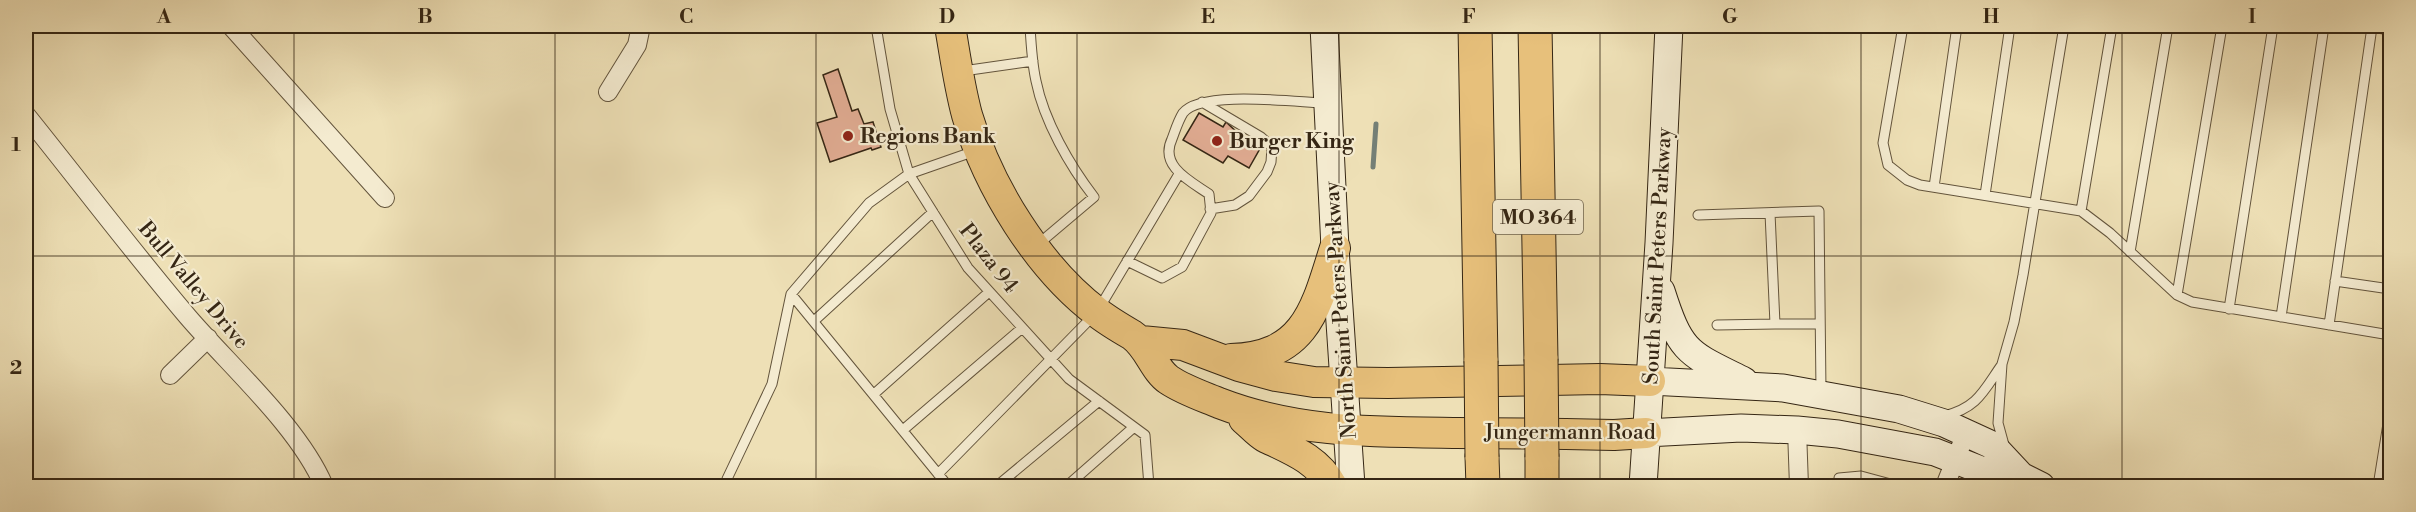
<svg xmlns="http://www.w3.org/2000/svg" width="2416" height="512" font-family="'Libre Bodoni',serif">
  <rect width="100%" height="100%" fill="#eee0b6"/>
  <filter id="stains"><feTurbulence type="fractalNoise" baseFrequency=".00333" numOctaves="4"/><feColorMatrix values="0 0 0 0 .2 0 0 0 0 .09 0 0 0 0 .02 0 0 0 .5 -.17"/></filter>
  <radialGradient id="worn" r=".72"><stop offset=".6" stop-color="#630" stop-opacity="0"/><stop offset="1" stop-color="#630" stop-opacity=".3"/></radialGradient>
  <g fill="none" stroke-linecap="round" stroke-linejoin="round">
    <path stroke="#747f76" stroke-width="5" d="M1373,167L1376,124"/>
  </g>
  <path fill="#e2ad94" stroke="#352614" stroke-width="1.5" d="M838,69L852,111L858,109L864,124L873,122L881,147L872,150L871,148L830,162L817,123L837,117L823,75Z
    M1199,113L1223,127L1226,122L1241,136L1262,145L1249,168L1228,156L1223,163L1183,140Z"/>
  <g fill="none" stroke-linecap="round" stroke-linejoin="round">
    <g stroke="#63543c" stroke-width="11">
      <path id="service" d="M876,26L890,109L909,174L968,268L1069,379L1145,435L1149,486
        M1030,26C1031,44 1032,63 1036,81C1044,121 1070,166 1094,197L1036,246
        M1903,26L1883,143L1888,165L1907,180L1920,185L2081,211L2110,233L2177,295L2192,302L2390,335
        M2365,26L2390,30
        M963,71L1033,61
        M1202,102L1261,137L1272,147L1271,162L1267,172L1249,196L1235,205L1210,209
        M1934,187L1957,26
        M1985,195L2010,26
        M2081,211L2112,26
        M1770,213L1775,324H1820
        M1698,215L1819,211L1821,391
        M2130,252L2168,26
        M1127,261L1162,278L1182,267L1211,213L1209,194C1190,181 1159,166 1172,139C1175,131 1178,121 1183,113C1200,90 1295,102 1324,103
        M2335,281L2390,289
        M791,294L948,486
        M2177,295L2222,26
        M2229,309L2273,26
        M2281,317L2324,26
        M814,321L933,212
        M1717,325L1775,324
        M2329,325L2372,27
        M874,394L989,292
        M1944,416C1977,408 1983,392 2001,366
        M903,430L1022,328
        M2004,445L1998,423L2002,364L2014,322L2023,275L2064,26
        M938,474L1097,312L1179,174
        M1839,478L1861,476L1898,486
        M726,486L727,479L772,384L791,294L869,203L909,174L975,151
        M997,486L1099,401
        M1067,486L1134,427
        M2378,486L2390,411"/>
    </g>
    <g stroke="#63543c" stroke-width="20">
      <path id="minor" d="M231,26L385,198
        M608,92L637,45L641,26
        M26,115C80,182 132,251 188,317C230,366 299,427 324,486
        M170,375L208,338
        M1797,430L1799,486
        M1945,486L1966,433"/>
    </g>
    <g stroke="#352614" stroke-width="29">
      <path id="secondary" d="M1324,26L1335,248L1351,486
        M1661,291C1681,354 1688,353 1744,381
        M1650,381L1783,388L1899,409L1944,423L1992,445L2021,476
        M1646,433L1741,428L1797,430L1838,434L1935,452L1981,470L2021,476L2041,486
        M1643,486L1659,243L1669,26"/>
    </g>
    <g stroke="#352614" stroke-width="32">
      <path id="primary" d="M950,26C955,55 959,85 967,115C988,186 1038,268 1098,313C1108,321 1120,328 1132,335C1149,347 1154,370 1169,380C1184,390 1202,396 1219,403C1297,433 1373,432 1456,433C1508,433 1561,434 1614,435L1646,433
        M1141,341L1183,345L1239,366L1276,376L1314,382L1388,383L1600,379L1650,381
        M1231,359C1306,357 1316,308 1335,248
        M1244,419C1251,425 1258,433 1265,437C1292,450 1317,459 1332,486"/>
    </g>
    <g stroke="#352614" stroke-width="35">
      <path id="motorway" d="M1475,26L1481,361
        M1535,26L1541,359
        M1482,457L1483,486
        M1542,457V486"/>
    </g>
    <use href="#service" stroke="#f4ebd0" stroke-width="9"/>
    <use href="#minor" stroke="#f4ebd0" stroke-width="18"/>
    <use href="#secondary" stroke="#f4ebd0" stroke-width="27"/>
    <use href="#primary" stroke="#e7c07b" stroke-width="30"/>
    <use href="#motorway" stroke="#e7c07b" stroke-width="33"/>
    <g stroke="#352614" stroke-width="35" stroke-linecap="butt">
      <path id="motorway-bridge" d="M1541,359L1542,457
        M1481,361L1482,457"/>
    </g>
    <use href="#motorway-bridge" stroke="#e7c07b" stroke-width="33"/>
  </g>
  <path fill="none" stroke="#352614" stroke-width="1.5" stroke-opacity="0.55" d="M294,26V486M555,26V486M816,26V486M1077,26V486M1339,26V486M1600,26V486M1861,26V486M2122,26V486M26,256H2390"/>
  <g fill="#8f2418" stroke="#f4ebd0" stroke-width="2">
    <circle cx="848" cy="136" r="6"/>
    <circle cx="1217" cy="141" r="6"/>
  </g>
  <g text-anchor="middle" stroke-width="4.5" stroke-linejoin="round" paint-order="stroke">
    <rect fill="#f4ebd0" stroke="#6e614c" stroke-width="1.5" x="1493" y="200" width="90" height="34" rx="4.5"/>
    <g font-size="20" font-weight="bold" fill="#352614">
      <text x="1538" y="224">MO 364</text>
    </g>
    <g font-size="21" font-weight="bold" fill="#352614" stroke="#f4ebd0" text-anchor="start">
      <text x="860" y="143">Regions Bank</text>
      <text x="1229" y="148">Burger King</text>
    </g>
    <g font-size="21" fill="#352614" stroke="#f4ebd0">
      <text transform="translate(1657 256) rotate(-87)" y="7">South Saint Peters Parkway</text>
      <text transform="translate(989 258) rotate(52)" y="7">Plaza 94</text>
      <text transform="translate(194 285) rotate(50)" y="7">Bull Valley Drive</text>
      <text transform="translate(1340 310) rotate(-94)" y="7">North Saint Peters Parkway</text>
      <text x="1570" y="439">Jungermann Road</text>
    </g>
  </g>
  <rect width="2416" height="512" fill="none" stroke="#eee0b6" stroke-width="66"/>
  <rect x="33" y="33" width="2350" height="446" fill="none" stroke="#352614" stroke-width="2"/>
  <g font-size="20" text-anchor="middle" font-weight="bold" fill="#352614">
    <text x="164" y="23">A</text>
    <text x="425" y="23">B</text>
    <text x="686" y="23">C</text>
    <text x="947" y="23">D</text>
    <text x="1208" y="23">E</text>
    <text x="1469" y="23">F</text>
    <text x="1730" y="23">G</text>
    <text x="1991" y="23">H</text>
    <text x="2252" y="23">I</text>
    <text x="16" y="151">1</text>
    <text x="16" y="374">2</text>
  </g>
  <rect width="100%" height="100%" filter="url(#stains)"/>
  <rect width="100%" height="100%" fill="url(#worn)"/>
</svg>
